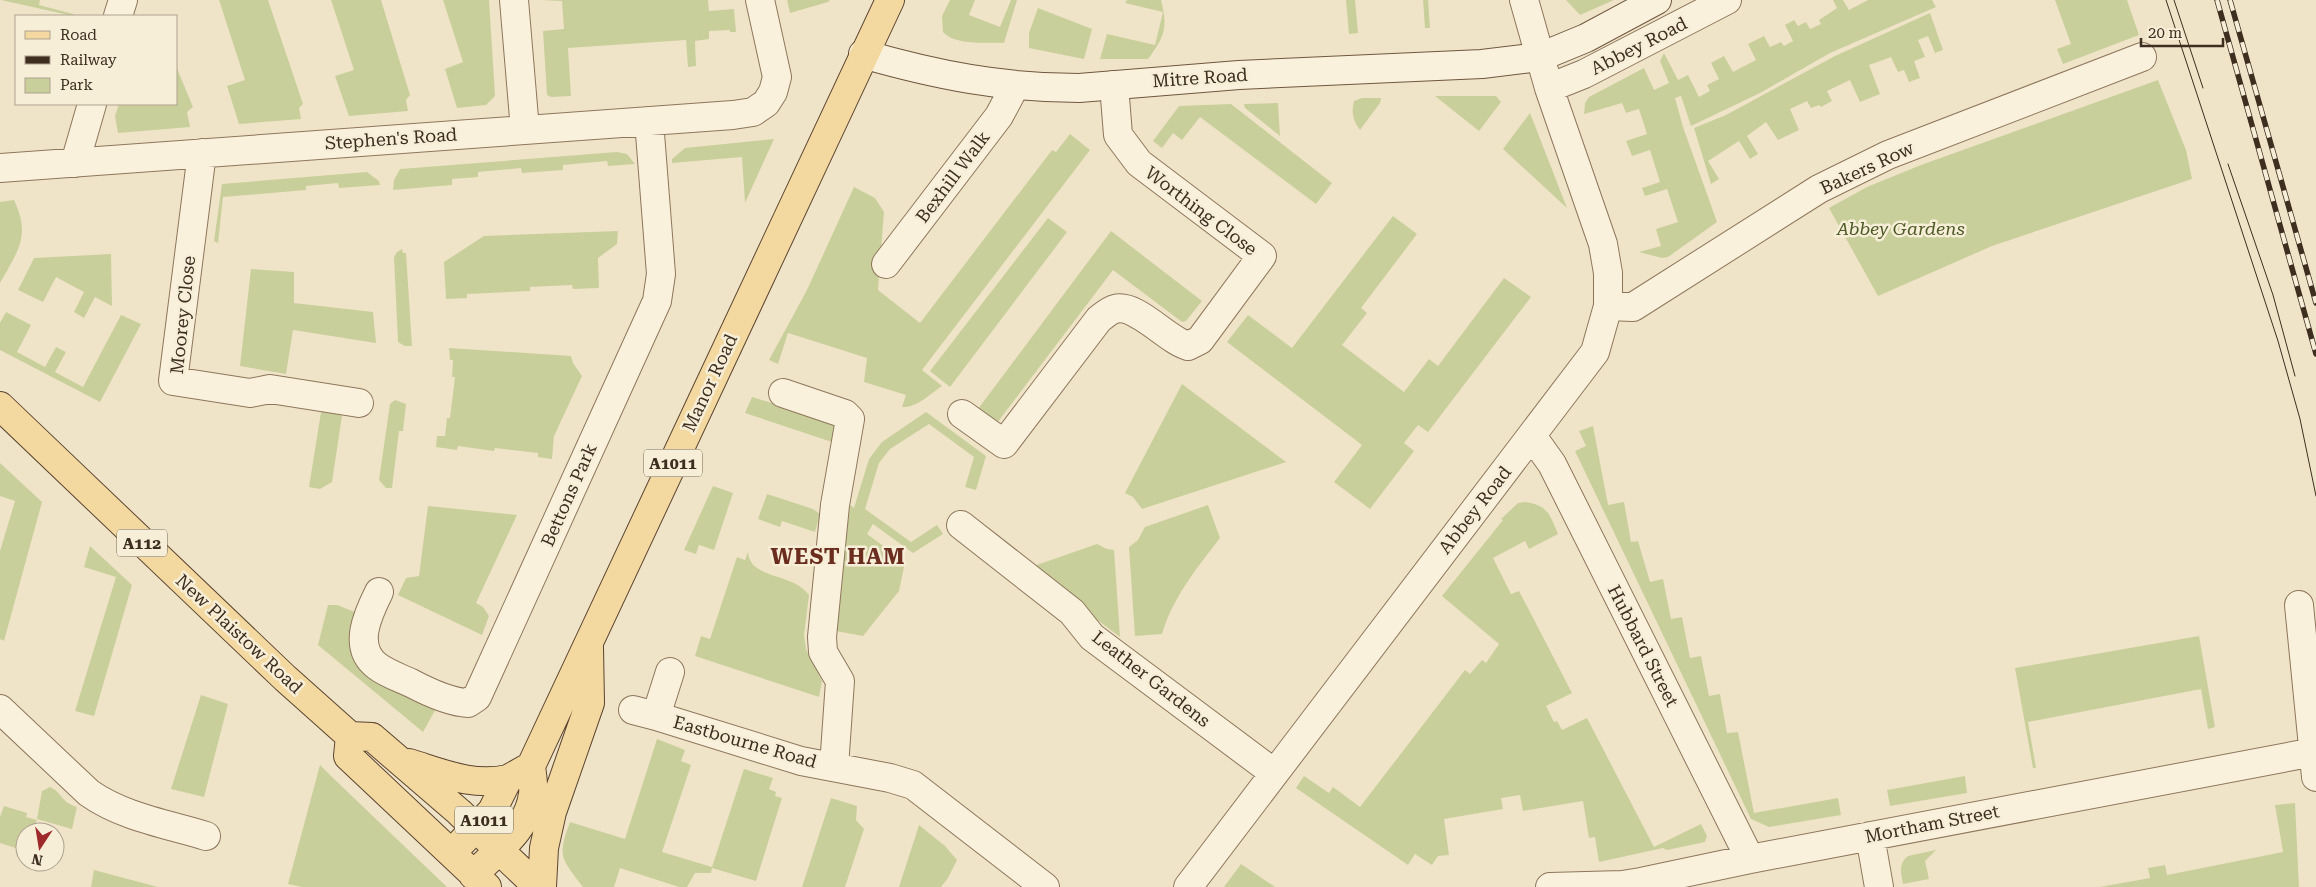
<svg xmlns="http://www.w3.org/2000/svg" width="2316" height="887" font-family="'Roboto Serif',serif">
  <rect width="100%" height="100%" fill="#f0e4c8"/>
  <path fill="#c9cf9b" d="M1,0H40L39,5L73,14V16Z
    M219,0H268L303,104L299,108L301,119L239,124L227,86L245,80Z
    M331,0H381L410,95L406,100L408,111L349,116L335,76L354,70Z
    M443,0H489L495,96L486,105L457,108L445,69L463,62Z
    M540,0H708L709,11L734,9L736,32H730V30L709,31V39L695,41L696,66L688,67L686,40L568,48L571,96L551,97L547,95L543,31L564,29L562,1Z
    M787,0H830L828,2L790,13Z
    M950,0H975L969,15L1000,27L1011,0H1017L1004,43C986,42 956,46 943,32L942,16Z
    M1127,0H1161C1168,28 1165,36 1148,59H1100L1107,34L1155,45L1163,12L1125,3Z
    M1346,0H1355L1358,33L1349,34Z
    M1423,0H1428L1430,28H1425Z
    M1566,0H1614L1580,15Z
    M1833,0H1843L1849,10L1868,0H1932L1936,7L1830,53L1760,93L1691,126L1681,96L1675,98L1683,127L1717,222L1668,257L1662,258L1639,252L1661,246L1656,229L1678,222L1667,189L1645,196L1642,188L1660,182L1650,150L1632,156L1626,141L1647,134L1639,109L1626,113L1622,103L1584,114L1585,103L1589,97L1644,68L1654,90L1669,83L1660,61L1664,53L1678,80L1688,75L1699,97L1710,91L1707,85L1719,79L1711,63L1724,56L1733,72L1756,60L1748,44L1764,36L1770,47L1781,42L1784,46L1793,41L1785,25L1794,20L1798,26L1806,22L1810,29L1821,24L1819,20L1837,8Z
    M2055,0H2127L2139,35L2063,64L2057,49L2071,44Z
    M1038,8L1092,29L1084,59L1029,48V33Z
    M1930,13L1943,50L1935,53L1928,36L1918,40L1925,57L1914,61L1920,78L1909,82L1904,70L1898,72L1891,57L1869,65L1880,94L1860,102L1850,80L1827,91L1832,101L1821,107L1819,105L1811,108L1807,101L1790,109L1799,130L1778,140L1766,122L1747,136L1758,154L1750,159L1739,141L1708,161L1719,179L1711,184L1694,128L1726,115L1835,56Z
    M176,66L193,107L187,112L190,127L118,133L115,116L119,104H176Z
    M2158,80L2186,150L2192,179L1992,246L1878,296L1829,208L1867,187L1921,165Z
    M1435,96H1496L1501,102L1479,131Z
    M1362,98H1381L1380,103L1360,130C1353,121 1351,113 1354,101Z
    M1278,103L1280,136L1245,108L1244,104Z
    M1231,104L1332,183L1316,204L1200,117L1182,140L1173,133L1162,148L1153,141L1179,106Z
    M1530,113L1567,208L1503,149Z
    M1070,134L1090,150L922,370L942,386C930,394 917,408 902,407L906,395L864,382L867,358L788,333L778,364L769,360L807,290L854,187L875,198L884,212L878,290L920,323L1052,150L1056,152Z
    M774,139L745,203L742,157L672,163V159L685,148Z
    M617,152L627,154L635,164L608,166L607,161L563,165V170L522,173L521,168L478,172V177L452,179V185L393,190L394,180L400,169Z
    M367,172L379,181L380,185L339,188L338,183L306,186V190L223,197L218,243L214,241L222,184Z
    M14,200C31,236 18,251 0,283V202Z
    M1393,216L1417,234L1361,308L1367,313L1342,345L1404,392L1429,359L1438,366L1504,278L1531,297L1428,432L1418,425L1404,443L1414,451L1370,509L1334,482L1362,445L1227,342L1248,315L1292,348Z
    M1048,218L1067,232L950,387L930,371Z
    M618,231L617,244L598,258L599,288L573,289L572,285L530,287V291L467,294V298L446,299L444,262L484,236Z
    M1111,231L1202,301L1186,321L1182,322L1113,270L997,423L978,409Z
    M402,249L403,253H406L412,346H405L398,342L394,257L397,252Z
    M111,254L112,306L95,297L84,318L74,312L84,292L56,277L43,302L18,290L34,258Z
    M251,269L294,272V303L373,312L376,343L293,330L286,374L240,366Z
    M6,312L31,325L17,352L45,367L56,347L66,352L55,372L83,387L121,315L141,324L100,402L0,350V323Z
    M449,348L571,356L573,363L582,376L554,436L552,459L538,457V453L495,448L494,451L458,446L457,450L436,447L437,436H445L447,418H450L455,377H452L453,360H450Z
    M1182,384L1286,462L1142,509L1133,497L1125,493Z
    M752,397L818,417L838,426L835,443L745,413Z
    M395,400L406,404L403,431H399L392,488H386L379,480L390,404Z
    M322,406L343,409L332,482L320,489L309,487Z
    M926,412L986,456L976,490L965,487L974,457L929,424L890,449L879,463L865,509L911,542L937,525L943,534L913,553L873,524L867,534L905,562L899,591L863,636L836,631L850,505L854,508L869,459L882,442Z
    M1593,426L1608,505L1624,502L1631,542L1638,541L1650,582L1663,579L1671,619L1682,617L1690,658L1701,656L1709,696L1720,694L1727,733L1738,732L1754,813L1838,798L1841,815L1769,827L1751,819L1575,451L1586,446L1579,431Z
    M0,463L42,502L4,641L0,639V551L15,501L0,496Z
    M713,486L733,493L714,550L699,545L696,554L684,550Z
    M767,494L813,509L820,514L815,532L782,521L780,527L758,519Z
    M1525,502C1548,505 1550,515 1558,534L1529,549L1525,541L1493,558L1511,594L1519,591L1572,693L1546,706L1554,722L1557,721L1562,730L1587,718L1654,847L1701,824L1707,836L1705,842L1667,850L1663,848L1599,862L1595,837L1589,838L1583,801L1523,811L1520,795L1501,798L1503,809L1444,819L1449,855L1438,856L1432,865L1415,854L1408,865L1296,788L1304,776L1329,793L1333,787L1360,807L1465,670L1470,674L1482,660L1486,663L1499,644L1442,596L1503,520L1501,519L1518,503Z
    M1208,505L1220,538C1197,568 1173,597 1162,634L1135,636L1129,547L1138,540L1145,527Z
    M428,506L517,515L476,603L483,607L489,616L482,635L398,595L406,578L419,576Z
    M1097,544L1107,549L1114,550L1120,637L1028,568Z
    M90,546L132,585L94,716L75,711L116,577L84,567Z
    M748,552C750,580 793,572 809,595L804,635L806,649L822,681L819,697L695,656L701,636L710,639L737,557L745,560Z
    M328,605H337L355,612L358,633L438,705L423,732L318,645Z
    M2199,636L2215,727L2208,729L2201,689L2028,722L2036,768H2033L2015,668Z
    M201,695L228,704L204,797L171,789Z
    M657,739L685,750L681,761L691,765L662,852L712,867L744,769L773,778L769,789L776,792L775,796L782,798L756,881L712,868L711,873H695L687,887H679L620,868L614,887H583C561,858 557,857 570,822L625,839Z
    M320,765L332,777L447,887H302L288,884Z
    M1965,776L1967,793L1890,806L1887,790Z
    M50,787C63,793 59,801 77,807L72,829L37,819L42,791Z
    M831,798L857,806L856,820L864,829L845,887H802Z
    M2295,803L2299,887H2100L2150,878L2148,868L2165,865L2167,875L2283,852L2275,805Z
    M4,806L27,813L26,817L37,820L33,832H25V851L0,843V817Z
    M919,825L945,846L957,860L948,878L941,887H899Z
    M1936,850L1925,861L1929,879L1903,884C1901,873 1898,864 1908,856Z
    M1241,864L1275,887H1224Z
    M94,870L158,887H91Z"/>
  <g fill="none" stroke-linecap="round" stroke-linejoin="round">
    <g stroke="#8d765c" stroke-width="30">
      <path id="street" d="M514,0L525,130
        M118,16L123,0
        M1549,88L1584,74L1727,0
        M202,153L173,381L250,393L270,389L359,403
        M75,163L92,104
        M0,168L733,115L753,112L766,103L773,92L777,77L760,0
        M886,264L999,116L1015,86
        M1608,306L1633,307L1819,189L1888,155L2142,57
        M783,393L845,414L850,419L835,505L822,637L823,652L840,681L834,767
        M962,414L1004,444L1099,319C1103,316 1110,310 1115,309C1136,303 1167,340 1188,346L1200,340L1262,256L1139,163L1118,135L1114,85
        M1532,436L1552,464L1750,859
        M961,525L1072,612L1092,637L1274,773
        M379,592C368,614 352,647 377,666C386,673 400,678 411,683C428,692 449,702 468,703L477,697L657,301L661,274L649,121
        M2299,605L2316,777
        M670,672L656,716L801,761L890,778L913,785L1045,887
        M0,709L89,793C123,817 167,824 206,836
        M633,710L656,716
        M1870,836L1879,887
        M1188,887L1595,352L1608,306V273L1603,244L1549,88L1524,0
        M1550,887L1622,885L1641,882L1750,859L2314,752"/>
    </g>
    <g stroke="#6f573f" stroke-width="30">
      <path id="secondary" d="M863,54C936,75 1002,88 1079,88L1239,75L1482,64L1540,57L1586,38L1657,0"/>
    </g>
    <g stroke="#5b4430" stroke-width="30">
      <path id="primary" d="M0,406L285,678L350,736L372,737L459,812L538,887
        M350,736L348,756L487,887
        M409,763C442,773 473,787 508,779
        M462,842L492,811L508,779L531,766
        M473,875C496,852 529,828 533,794C534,785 532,775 531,766L890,0
        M542,887L544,848L552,812L590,703L589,647"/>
    </g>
    <use href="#street" stroke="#faf1dc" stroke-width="28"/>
    <use href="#secondary" stroke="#faf1dc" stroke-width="28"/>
    <use href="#primary" stroke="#f3d9a0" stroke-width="28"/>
    <path stroke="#3d2e20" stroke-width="1" d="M2166,0L2278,341L2300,419L2316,496
      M2174,0L2203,88
      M2228,164L2273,295L2295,376"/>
    <g stroke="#3d2e20" stroke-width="5.5">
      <path id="rail" d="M2217,0L2316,354
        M2230,0L2316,303"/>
    </g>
    <use href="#rail" stroke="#f7eed8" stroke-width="4" stroke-dasharray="11" stroke-linecap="butt"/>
  </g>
  <g text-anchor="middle" stroke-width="5" stroke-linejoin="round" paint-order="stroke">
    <g fill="#f7eed8" stroke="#756857" stroke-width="1">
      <rect x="644" y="449.5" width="58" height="27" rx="4"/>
      <rect x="117" y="529.5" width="50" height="27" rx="4"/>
      <rect x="455" y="806.5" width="58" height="27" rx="4"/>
    </g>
    <g font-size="16" font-weight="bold" fill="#3d2e20">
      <text x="673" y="469">A1011</text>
      <text x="142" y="549">A112</text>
      <text x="484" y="826">A1011</text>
    </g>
    <g font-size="18" fill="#3d2e20" stroke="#f7eed8">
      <text transform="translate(1639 46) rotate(-27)" y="6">Abbey Road</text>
      <text transform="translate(1200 78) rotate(-4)" y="6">Mitre Road</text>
      <text transform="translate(391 139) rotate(-4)" y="6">Stephen's Road</text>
      <text transform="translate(1867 168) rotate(-25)" y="6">Bakers Row</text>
      <text transform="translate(953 177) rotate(-53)" y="6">Bexhill Walk</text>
      <text transform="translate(1201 211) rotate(37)" y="6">Worthing Close</text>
      <text transform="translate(183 315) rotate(-84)" y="6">Moorey Close</text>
      <text transform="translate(710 383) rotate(-65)" y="6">Manor Road</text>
      <text transform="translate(569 495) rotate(-66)" y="6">Bettons Park</text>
      <text transform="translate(1475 510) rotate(-52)" y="6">Abbey Road</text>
      <text transform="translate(239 634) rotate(43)" y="6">New Plaistow Road</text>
      <text transform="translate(1643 646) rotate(63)" y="6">Hubbard Street</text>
      <text transform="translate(1151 679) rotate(38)" y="6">Leather Gardens</text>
      <text transform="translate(745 742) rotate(16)" y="6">Eastbourne Road</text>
      <text transform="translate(1932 824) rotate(-11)" y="6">Mortham Street</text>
    </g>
    <g font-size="18" font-style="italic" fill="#4d5a26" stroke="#f7eed8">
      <text x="1901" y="235">Abbey Gardens</text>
    </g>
    <g font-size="22" font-weight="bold" letter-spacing="1" fill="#6b2e1e" stroke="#f7eed8">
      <text x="838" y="564">WEST HAM</text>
    </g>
  </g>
  <rect x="15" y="15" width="162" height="90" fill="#f7eed8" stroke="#ada18e"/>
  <rect x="25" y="31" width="25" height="8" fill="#f3d9a0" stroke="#ada18e"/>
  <text x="60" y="40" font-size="15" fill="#3d2e20">Road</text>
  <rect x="25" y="56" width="25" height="8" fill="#3d2e20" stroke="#ada18e"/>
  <text x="60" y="65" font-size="15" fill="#3d2e20">Railway</text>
  <rect x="25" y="78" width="25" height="15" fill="#c9cf9b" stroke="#ada18e"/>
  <text x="60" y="90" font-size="15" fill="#3d2e20">Park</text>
  <g transform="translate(40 847) rotate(192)"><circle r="24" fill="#f7eed8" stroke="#ada18e"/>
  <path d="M0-4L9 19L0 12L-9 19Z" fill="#9e2a2b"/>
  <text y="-8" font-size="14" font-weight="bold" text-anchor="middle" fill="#3d2e20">N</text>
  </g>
  <path d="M2141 38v8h82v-8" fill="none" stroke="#3d2e20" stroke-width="2.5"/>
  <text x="2148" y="38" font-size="15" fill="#3d2e20" stroke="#f7eed8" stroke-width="4" paint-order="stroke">20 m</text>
</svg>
